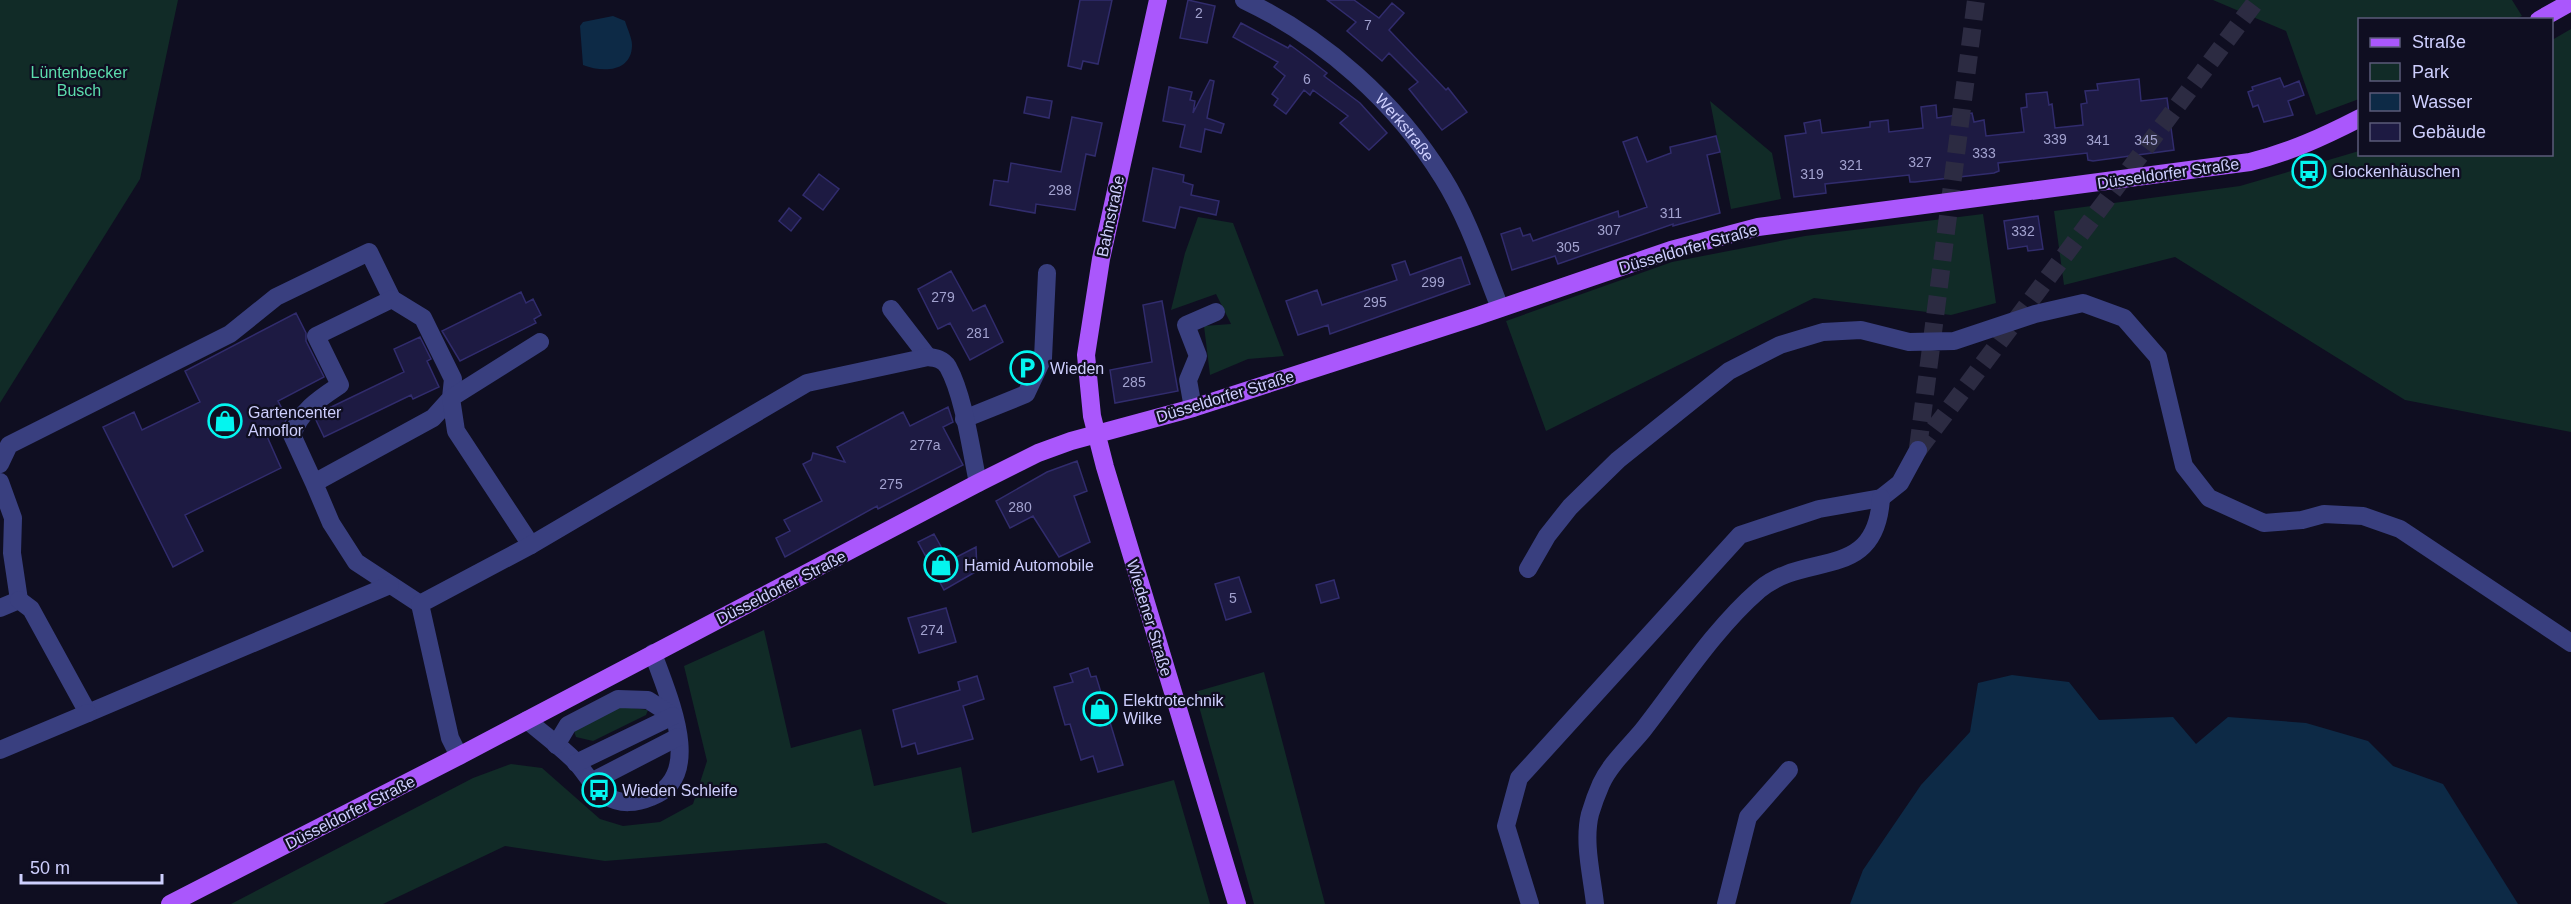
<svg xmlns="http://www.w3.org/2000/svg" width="2571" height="904" font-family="Helvetica,sans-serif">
  <rect width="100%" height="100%" fill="#0f0e21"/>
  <path fill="#112b27" d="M0,0H178L140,179L0,403Z
    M2213,0H2512L2522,16L2513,20H2360L2359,99L2316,115L2286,31Z
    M2571,29V432L2405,400L2175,257L2064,285L2054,211L2240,186L2359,151L2360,154H2552V40Z
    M1710,101L1772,153L1781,199L1731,209Z
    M1983,214L1996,303L1951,315L1814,298L1546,431L1506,321L1672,262L1805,236Z
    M1198,217L1233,223L1284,356L1248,359L1210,375L1204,326L1231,324L1216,294L1171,310L1185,253Z
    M764,630L791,748L861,729L874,786L961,767L972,833L1174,780L1210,904H948L826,843L605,861L505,846L383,904H231L473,778L511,764L542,768L600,819L623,826L660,822L693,804L707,761L684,666Z
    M1264,672L1325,904H1254L1195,692Z
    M624,707L648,710L646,715L593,741L576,737L573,728L613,709Z"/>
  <path fill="#0d2a46" d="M613,16L625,21C627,28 632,38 632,45C632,72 603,73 583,65L580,26L583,22Z
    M2012,675L2069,682L2099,720L2173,717L2196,744L2228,717L2306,723L2368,741L2393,766L2443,784L2518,904H1850L1863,870L1921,785L1970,732L1978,683Z"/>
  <path fill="#1d1a42" stroke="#312c6d" stroke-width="1.5" d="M1080,0H1112L1098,64L1083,61L1081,69L1068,66Z
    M1188,0L1215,6L1207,43L1180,38Z
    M1327,0H1354L1379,18L1392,3L1404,13L1389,30L1446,90L1448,88L1467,112L1442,130L1409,89L1418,82L1389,53L1382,61L1347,31L1356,22Z
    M1241,23L1288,48L1290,45L1309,59L1327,73L1324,76L1360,103L1387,133L1369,150L1340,123L1348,116L1313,90L1310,95L1304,90L1286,114L1274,105L1278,99L1272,94L1285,76L1274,67L1278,62L1233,37Z
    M2280,78L2284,87L2299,81L2304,95L2288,101L2293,115L2264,122L2258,105L2253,107L2248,92L2253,90L2252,87Z
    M2139,79L2141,101L2167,98L2174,150L2093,161L2088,160L2087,153L1998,163L1999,171L1994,173L1915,182H1910L1909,175L1825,184L1826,193L1794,197L1785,136L1806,133L1804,123L1820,120L1822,133L1870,127V122L1888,120L1889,132L1923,128L1921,107L1936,105L1937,118L1972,113L1974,122L1984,120L1986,136L2024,132L2021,108L2027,107L2026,94L2047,92L2049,105L2052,104L2055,128L2083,125L2081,104L2087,103L2085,91L2098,90L2097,84Z
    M1210,80L1214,81L1207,118L1224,124L1221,133L1205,129L1201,152L1180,147L1185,125L1163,121L1169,87L1192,92L1190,100L1195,101L1193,113Z
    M1027,97L1052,101L1049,118L1024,113Z
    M1072,117L1102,123L1095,156L1086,154L1075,210L1036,204L1035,213L990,205L994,180L1008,182L1011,163L1061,172Z
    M1716,136L1720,152L1707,155L1720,213L1673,226V224L1558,264L1555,256L1512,270L1501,234L1520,228L1523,236L1530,234L1533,241L1618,211L1619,217L1647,207L1623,142L1637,137L1647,162L1671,153L1670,147Z
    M1153,168L1184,175L1183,182L1193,185L1191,195L1219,201L1216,215L1180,207L1175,228L1143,221Z
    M819,174L839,189L823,210L803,195Z
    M789,208L801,218L791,231L779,221Z
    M2038,216L2043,249L2028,251L2027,246L2008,249L2004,221Z
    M1461,257L1470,284L1330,334L1328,325L1298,335L1286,301L1317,290L1322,305L1397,280L1392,265L1405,261L1410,275Z
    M951,271L973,311L985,305L1003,342L970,360L950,323L938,329L918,289Z
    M521,292L526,303L533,299L541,315L534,319L536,323L460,361L442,331Z
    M1162,301L1178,391L1115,403L1110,370L1152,362L1143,305Z
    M296,313L306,333V341L324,377L278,401L287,418L284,424L266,434L281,468L185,515L203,551L173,567L103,427L134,412L142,430L200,402L185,371Z
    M420,337L431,359L427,361L439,387L413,399L411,395L324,437L315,418L323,411L404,372L394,349Z
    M948,407L953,422L943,427L963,465L878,509L877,506L785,557L776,538L790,531L784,520L822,501L803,464L811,460L813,453L845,462L837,447L903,412L910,426Z
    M1077,461L1087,491L1074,496L1090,542L1059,557L1033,516L1010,528L996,501L1047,472Z
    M934,534L949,561L976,547L977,571L944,590L918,542Z
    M1239,577L1251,612L1226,620L1215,584Z
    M1334,580L1339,598L1321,603L1316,585Z
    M946,608L956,642L919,653L908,618Z
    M1088,668L1091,677L1096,676L1123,765L1098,772L1093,756L1081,760L1070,724L1065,725L1054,687L1073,682L1070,674Z
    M977,676L984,699L963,706L973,739L918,754L915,743L902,747L893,710L960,690L958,682Z"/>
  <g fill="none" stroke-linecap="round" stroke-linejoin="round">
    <path stroke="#2c2b42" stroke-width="18" stroke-dasharray="18 9" stroke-linecap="butt" d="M1918,448L1976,0
      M1918,450L2257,0"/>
    <g stroke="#393f7f" stroke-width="18">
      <path id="s1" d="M1244,0C1324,38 1396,102 1443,178C1468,218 1483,265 1500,308"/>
      <path d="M891,309L928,357"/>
      <path d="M1193,408L1188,380L1198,356L1186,325L1216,312"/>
      <path d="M964,419L1026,394L1043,358L1047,273"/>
      <path d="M0,464L9,445L230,334L276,297L369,252L392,299"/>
      <path d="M0,482L13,518L12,553L19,600L0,608"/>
      <path d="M314,483L292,435C301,410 319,399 340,385L316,336L392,299L423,318L453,379L451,398L433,418L314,483L331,523L356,562L420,604"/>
      <path d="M531,545L456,431L451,398L540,342"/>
      <path d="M1528,569L1547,536L1570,507L1618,460L1729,371L1780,345L1823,332L1861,330L1909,342L1954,341L2035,314L2083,303L2124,318L2158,357L2184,466L2209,498L2264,523L2302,520L2324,514L2363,516L2400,529L2571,643"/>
      <path d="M19,600L31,609L88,713L390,585"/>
      <path d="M527,720C543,734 561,747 576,762C586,773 593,788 607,796C620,805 637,803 651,797C707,776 666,692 653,653"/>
      <path d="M556,745L568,725L618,699L648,700L673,716"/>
      <path d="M0,750L88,713"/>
      <path d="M459,756L450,738L420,604L531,545L807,383L928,357C936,358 943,359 948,367C964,396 971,450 978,483"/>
      <path d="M576,763L673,716"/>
      <path d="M591,782L678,737"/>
      <path d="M1530,904L1506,826L1519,778L1740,535L1819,509L1881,498L1900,483L1918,450"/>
      <path d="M1595,904C1592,876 1583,842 1590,814C1593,804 1597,793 1601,784C1610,764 1630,746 1643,730C1679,684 1715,628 1759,590C1806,550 1876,583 1881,498"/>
      <path d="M1726,904L1748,817L1789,770"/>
    </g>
    <path stroke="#aa57fc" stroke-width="18" d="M1158,0L1101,259L1086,355L1092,416L1105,467L1237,904
      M2539,20L2571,2
      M170,904L459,756L978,483L1038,453L1071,441L1193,408L1475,317L1671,250L1758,227L2250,162C2290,152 2323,137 2360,118"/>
  </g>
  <defs>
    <g id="bus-ring" transform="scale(1.725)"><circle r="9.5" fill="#0f0e21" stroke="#04f5ef" stroke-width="1.5"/><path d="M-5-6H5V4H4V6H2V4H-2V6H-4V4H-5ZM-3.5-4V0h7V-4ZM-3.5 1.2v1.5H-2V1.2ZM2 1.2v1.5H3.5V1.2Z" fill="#04f5ef"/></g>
    <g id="parking-ring" transform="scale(1.725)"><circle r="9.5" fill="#0f0e21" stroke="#04f5ef" stroke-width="1.5"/><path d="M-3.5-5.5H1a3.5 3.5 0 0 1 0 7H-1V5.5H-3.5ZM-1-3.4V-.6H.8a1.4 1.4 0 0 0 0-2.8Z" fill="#04f5ef"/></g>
    <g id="shop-ring" transform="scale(1.725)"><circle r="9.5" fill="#0f0e21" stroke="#04f5ef" stroke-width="1.5"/><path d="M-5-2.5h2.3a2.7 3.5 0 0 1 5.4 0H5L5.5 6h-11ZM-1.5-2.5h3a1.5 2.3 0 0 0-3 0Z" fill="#04f5ef"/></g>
  </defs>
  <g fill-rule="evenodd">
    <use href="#bus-ring" x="2309" y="171"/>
    <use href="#parking-ring" x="1027" y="368"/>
    <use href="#shop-ring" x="225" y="421"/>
    <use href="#shop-ring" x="941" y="565"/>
    <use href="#shop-ring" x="1100" y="709"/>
    <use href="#bus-ring" x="599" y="790"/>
  </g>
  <g text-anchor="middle" stroke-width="4.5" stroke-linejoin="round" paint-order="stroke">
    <g font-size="14" fill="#a2a2cf">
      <text x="1199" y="18">2</text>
      <text x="1368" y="30">7</text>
      <text x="1307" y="84">6</text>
      <text x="2055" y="144">339</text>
      <text x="2098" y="145">341</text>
      <text x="2146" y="145">345</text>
      <text x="1984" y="158">333</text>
      <text x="1920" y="167">327</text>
      <text x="1851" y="170">321</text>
      <text x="1812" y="179">319</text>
      <text x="1060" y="195">298</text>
      <text x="1671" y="218">311</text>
      <text x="1609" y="235">307</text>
      <text x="2023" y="236">332</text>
      <text x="1568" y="252">305</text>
      <text x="1433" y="287">299</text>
      <text x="943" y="302">279</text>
      <text x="1375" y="307">295</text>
      <text x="978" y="338">281</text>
      <text x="1134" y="387">285</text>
      <text x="925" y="450">277a</text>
      <text x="891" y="489">275</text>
      <text x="1020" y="512">280</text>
      <text x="1233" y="603">5</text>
      <text x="932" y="635">274</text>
    </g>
    <g font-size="16" fill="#5cddad" stroke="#0f0e21">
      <text x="79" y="78">Lüntenbecker<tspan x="79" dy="18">Busch</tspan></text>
    </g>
    <g font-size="16" fill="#cecffe" stroke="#0f0e21">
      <text dy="6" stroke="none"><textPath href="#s1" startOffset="207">Werkstraße</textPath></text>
      <text transform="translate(2168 173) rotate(-8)" y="6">Düsseldorfer Straße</text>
      <text transform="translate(1110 216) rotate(-78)" y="6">Bahnstraße</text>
      <text transform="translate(1688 248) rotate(-16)" y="6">Düsseldorfer Straße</text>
      <text transform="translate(1225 396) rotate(-17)" y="6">Düsseldorfer Straße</text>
      <text transform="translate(781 587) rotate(-27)" y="6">Düsseldorfer Straße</text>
      <text transform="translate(1150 618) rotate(73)" y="6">Wiedener Straße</text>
      <text transform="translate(350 812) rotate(-27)" y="6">Düsseldorfer Straße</text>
    </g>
    <g font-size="16" fill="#cecffe" stroke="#0f0e21" text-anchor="start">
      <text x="2332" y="177">Glockenhäuschen</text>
      <text x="1050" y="374">Wieden</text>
      <text x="248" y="418">Gartencenter<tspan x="248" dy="18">Amoflor</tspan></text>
      <text x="964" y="571">Hamid Automobile</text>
      <text x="1123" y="706">Elektrotechnik<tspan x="1123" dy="18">Wilke</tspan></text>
      <text x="622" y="796">Wieden Schleife</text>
    </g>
  </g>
  <rect x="2358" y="18" width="195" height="138" fill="#0f0e21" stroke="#5b5b79" stroke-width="1.5"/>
  <rect x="2370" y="38" width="30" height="9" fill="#aa57fc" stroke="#5b5b79" stroke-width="1.5"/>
  <text x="2412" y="48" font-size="18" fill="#cecffe">Straße</text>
  <rect x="2370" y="63" width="30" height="18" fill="#112b27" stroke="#5b5b79" stroke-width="1.5"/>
  <text x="2412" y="78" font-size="18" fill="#cecffe">Park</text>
  <rect x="2370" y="93" width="30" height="18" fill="#0d2a46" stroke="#5b5b79" stroke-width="1.5"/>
  <text x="2412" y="108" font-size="18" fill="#cecffe">Wasser</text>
  <rect x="2370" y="123" width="30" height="18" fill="#1d1a42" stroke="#5b5b79" stroke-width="1.5"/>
  <text x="2412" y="138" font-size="18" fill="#cecffe">Gebäude</text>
  <path d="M21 874v9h141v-9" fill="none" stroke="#cecffe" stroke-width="3"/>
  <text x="30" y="874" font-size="18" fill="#cecffe" stroke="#0f0e21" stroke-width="4.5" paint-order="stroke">50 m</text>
</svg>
